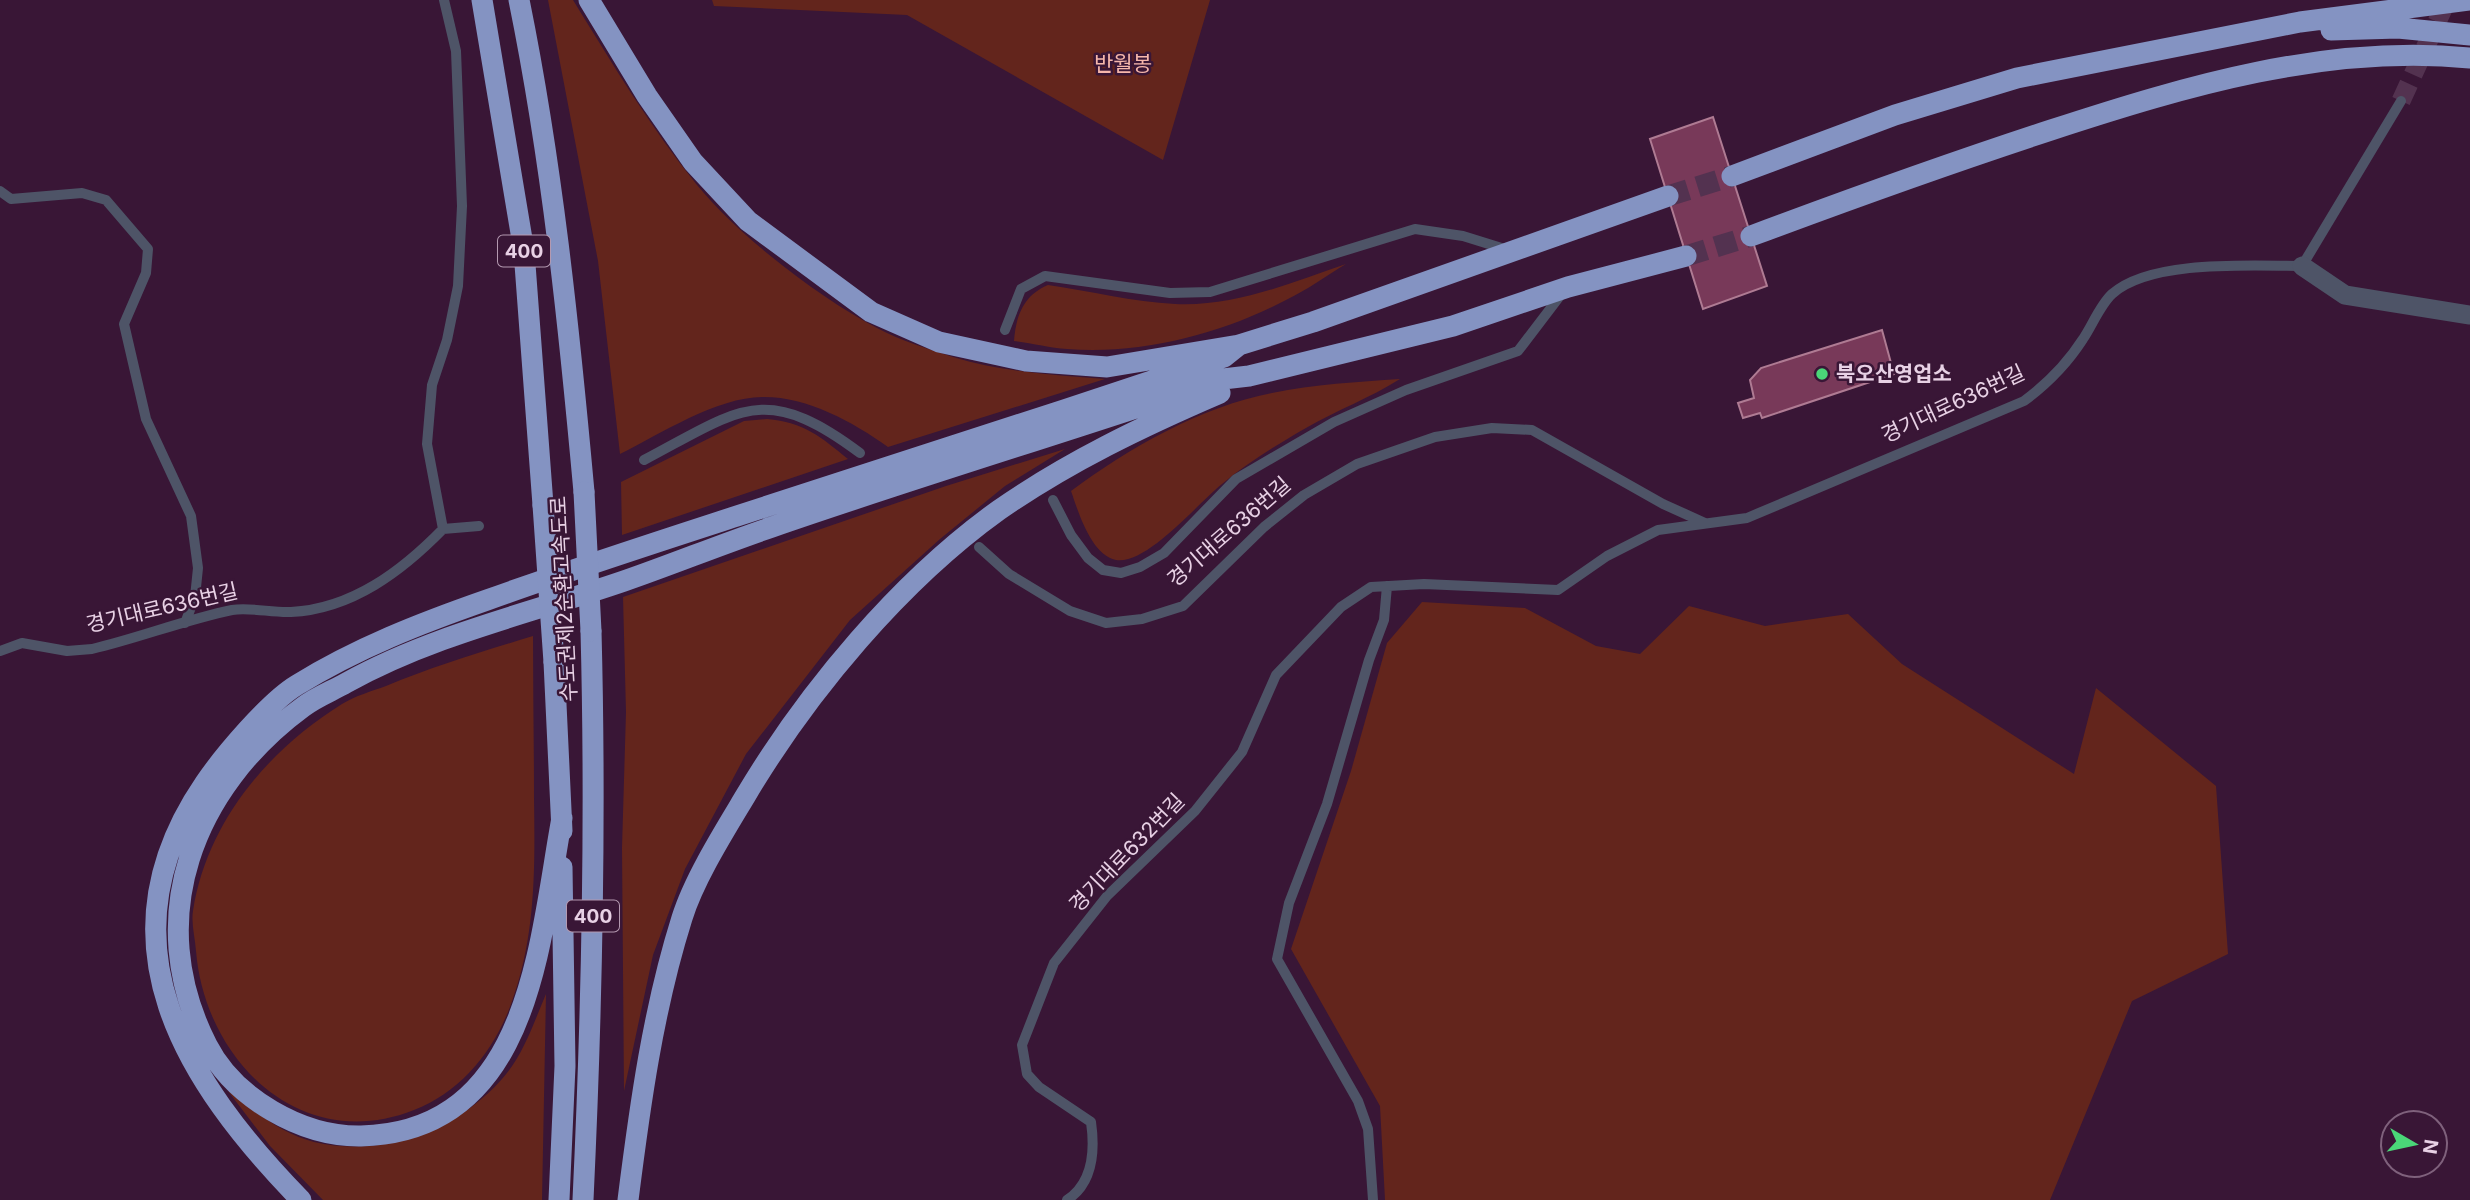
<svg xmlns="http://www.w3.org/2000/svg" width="2470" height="1200" font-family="Inter,'Noto Sans KR',sans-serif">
  <rect width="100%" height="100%" fill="#391636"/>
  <path fill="#63251c" d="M548,0H573C612,63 650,127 697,185C740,237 819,298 879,329C901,341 929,349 953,357C1002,372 1055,375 1105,379L888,447C853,422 808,397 764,397C719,396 660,434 620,454L598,261Z
    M712,0H1210L1163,160L907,15L714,6Z
    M1346,264C1326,276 1307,290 1286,300C1222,334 1140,355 1067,349C1050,348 1032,343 1014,341C1016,315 1024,295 1048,285C1090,291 1133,302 1175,304C1234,307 1291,283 1346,264Z
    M1400,379C1370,398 1337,410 1306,428C1278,444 1247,463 1222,484C1198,503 1147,565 1116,560C1091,555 1078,511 1071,491C1129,448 1200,407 1272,393C1314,384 1358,382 1400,379Z
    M767,419C804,422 821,437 848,459L622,535L621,482L744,421Z
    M1065,449L1005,486L940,539L850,620L746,754L685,869L653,955L624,1091L622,848L626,712L623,597L946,486Z
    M1422,602L1525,608L1596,646L1640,654L1689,606L1765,626L1848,614L1902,664L2074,774L2096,688L2216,786L2228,954L2132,1001L2050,1200H1385L1380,1106L1291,949L1351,771L1387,643Z
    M533,636C533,690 534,744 534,798C535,868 536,937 511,1004C494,1051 461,1092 414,1110C301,1155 205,1061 196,951C195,938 191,923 193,911C207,822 268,750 342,704C355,696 372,691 386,686C434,666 484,651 533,636Z
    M546,994L542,1200H323L270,1146L228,1091C254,1111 282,1134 314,1142C382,1158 456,1131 502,1079C523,1056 534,1022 546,994Z"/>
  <path fill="#783959" stroke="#af7b93" stroke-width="2" d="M1713,117L1767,286L1703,309L1650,139Z
    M1882,330L1894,374L1762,418L1760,413L1743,418L1738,403L1754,398L1750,380L1761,368Z"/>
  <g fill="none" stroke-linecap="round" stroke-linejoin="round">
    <path stroke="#533250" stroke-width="19" stroke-dasharray="19 10" stroke-linecap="butt" d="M2401,101L2447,0"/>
    <path stroke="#533250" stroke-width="21" stroke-dasharray="21 10" stroke-linecap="butt" d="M1668,196L1732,176
      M1686,256L1751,236"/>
    <path stroke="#4e5467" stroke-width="10" d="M0,191L11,199L82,193L106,200L148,249L146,273L124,324L146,419L191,516L198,568L195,597L185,623
      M1005,330L1021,289L1045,276L1170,293L1210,292L1415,229L1463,236L1508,250
      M644,460C739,410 764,381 860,453
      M1053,500L1071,535L1088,558L1103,570L1121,573L1140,567L1164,553L1236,479L1334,422L1406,390L1518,351L1563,292
      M443,529L427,444L432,385L447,340L458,286L462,206L456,51L444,0
      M979,547L1009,574L1070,611L1106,623L1142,619L1183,606L1264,527L1304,495L1357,464L1435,437L1492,428L1532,430L1663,504L1705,523
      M0,651L22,643L67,651L92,649C139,638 184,620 232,610C251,607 272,613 291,612C352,609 402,571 443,529L479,526
      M1067,1200C1093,1183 1095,1150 1091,1122L1039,1087L1027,1074L1022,1045L1054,963L1107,896L1195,811L1242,752L1276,675L1341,607L1371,587L1424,584L1558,590L1607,556L1658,530L1747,518L2024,401C2047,384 2067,364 2083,339C2092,326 2100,305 2112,294C2151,259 2253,266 2302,266L2401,101
      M1373,1200L1368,1129L1358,1101L1277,959L1289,903L1327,804L1369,660L1384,620L1387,586"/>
    <path stroke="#4e5467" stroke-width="19" d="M2302,266L2345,295L2470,315"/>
    <path stroke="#8493c2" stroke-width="21" d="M482,0L524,251L543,505
      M519,0C552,162 569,327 584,492
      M589,0L647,96L693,162L748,221L871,312L939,342L1026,361L1107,367L1239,345L1313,322L1668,196
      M2331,30L2398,28L2470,35
      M1732,176L1895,115L2017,78L2300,22L2470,0
      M1751,236C1850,199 1950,163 2051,130C2186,86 2326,44 2470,58
      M554,662L562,831
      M562,818C539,942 531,1132 361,1136C302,1137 234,1098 207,1045C142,918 193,788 303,707C316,697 332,691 346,683C432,635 531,613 624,581C673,564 722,544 772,527C922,475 1073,430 1223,379L1249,376L1453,326L1568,287L1686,256
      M301,1200C185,1081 96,942 205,783C224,755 269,702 297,685C357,648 421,623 487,600C570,570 654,543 737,516C900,464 1062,411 1224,357L1239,345
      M559,1200L565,1066L562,867
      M583,1200C592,1010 596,821 591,631
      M628,1200C640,1105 653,1010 682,918C694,879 725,830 746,795C808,691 900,581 999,510C1068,462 1143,426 1220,393"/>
    <path stroke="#8493c2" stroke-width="21" d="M584,492L591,631
      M543,505L554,662"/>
  </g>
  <circle fill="#4ad778" stroke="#391636" stroke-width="2.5" cx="1822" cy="374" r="7"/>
  <g text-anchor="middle" stroke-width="5" stroke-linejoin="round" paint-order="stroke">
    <g fill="#391636" stroke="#b499b0" stroke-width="2">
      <rect x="498" y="235.5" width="52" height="31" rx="5"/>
      <rect x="567" y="900.5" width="52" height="31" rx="5"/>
    </g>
    <g font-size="19" font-weight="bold" fill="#e8d1e5">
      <text x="524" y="258">400</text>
      <text x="593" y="923">400</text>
    </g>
    <g font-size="21" fill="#f6b7ab" stroke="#391636">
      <text x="1123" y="71">반월봉</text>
    </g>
    <g font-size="21" font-weight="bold" fill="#e8d1e5" stroke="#391636" text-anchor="start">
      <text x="1836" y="381">북오산영업소</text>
    </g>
    <g font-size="21" fill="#e8d1e5" stroke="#391636">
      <text transform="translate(1953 404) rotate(-25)" y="7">경기대로636번길</text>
      <text transform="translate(1229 532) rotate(-41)" y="7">경기대로636번길</text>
      <text transform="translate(564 599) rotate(-93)" y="7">수도권제2순환고속도로</text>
      <text transform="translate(162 608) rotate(-13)" y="7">경기대로636번길</text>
      <text transform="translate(1127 853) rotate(-46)" y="7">경기대로632번길</text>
    </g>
  </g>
  <g transform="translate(2414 1144) rotate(99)"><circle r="33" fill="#391636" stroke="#7f617c" stroke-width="2"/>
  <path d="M0-5L12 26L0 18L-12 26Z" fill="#4ad778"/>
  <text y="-10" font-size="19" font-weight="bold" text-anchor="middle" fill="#e8d1e5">N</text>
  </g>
</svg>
